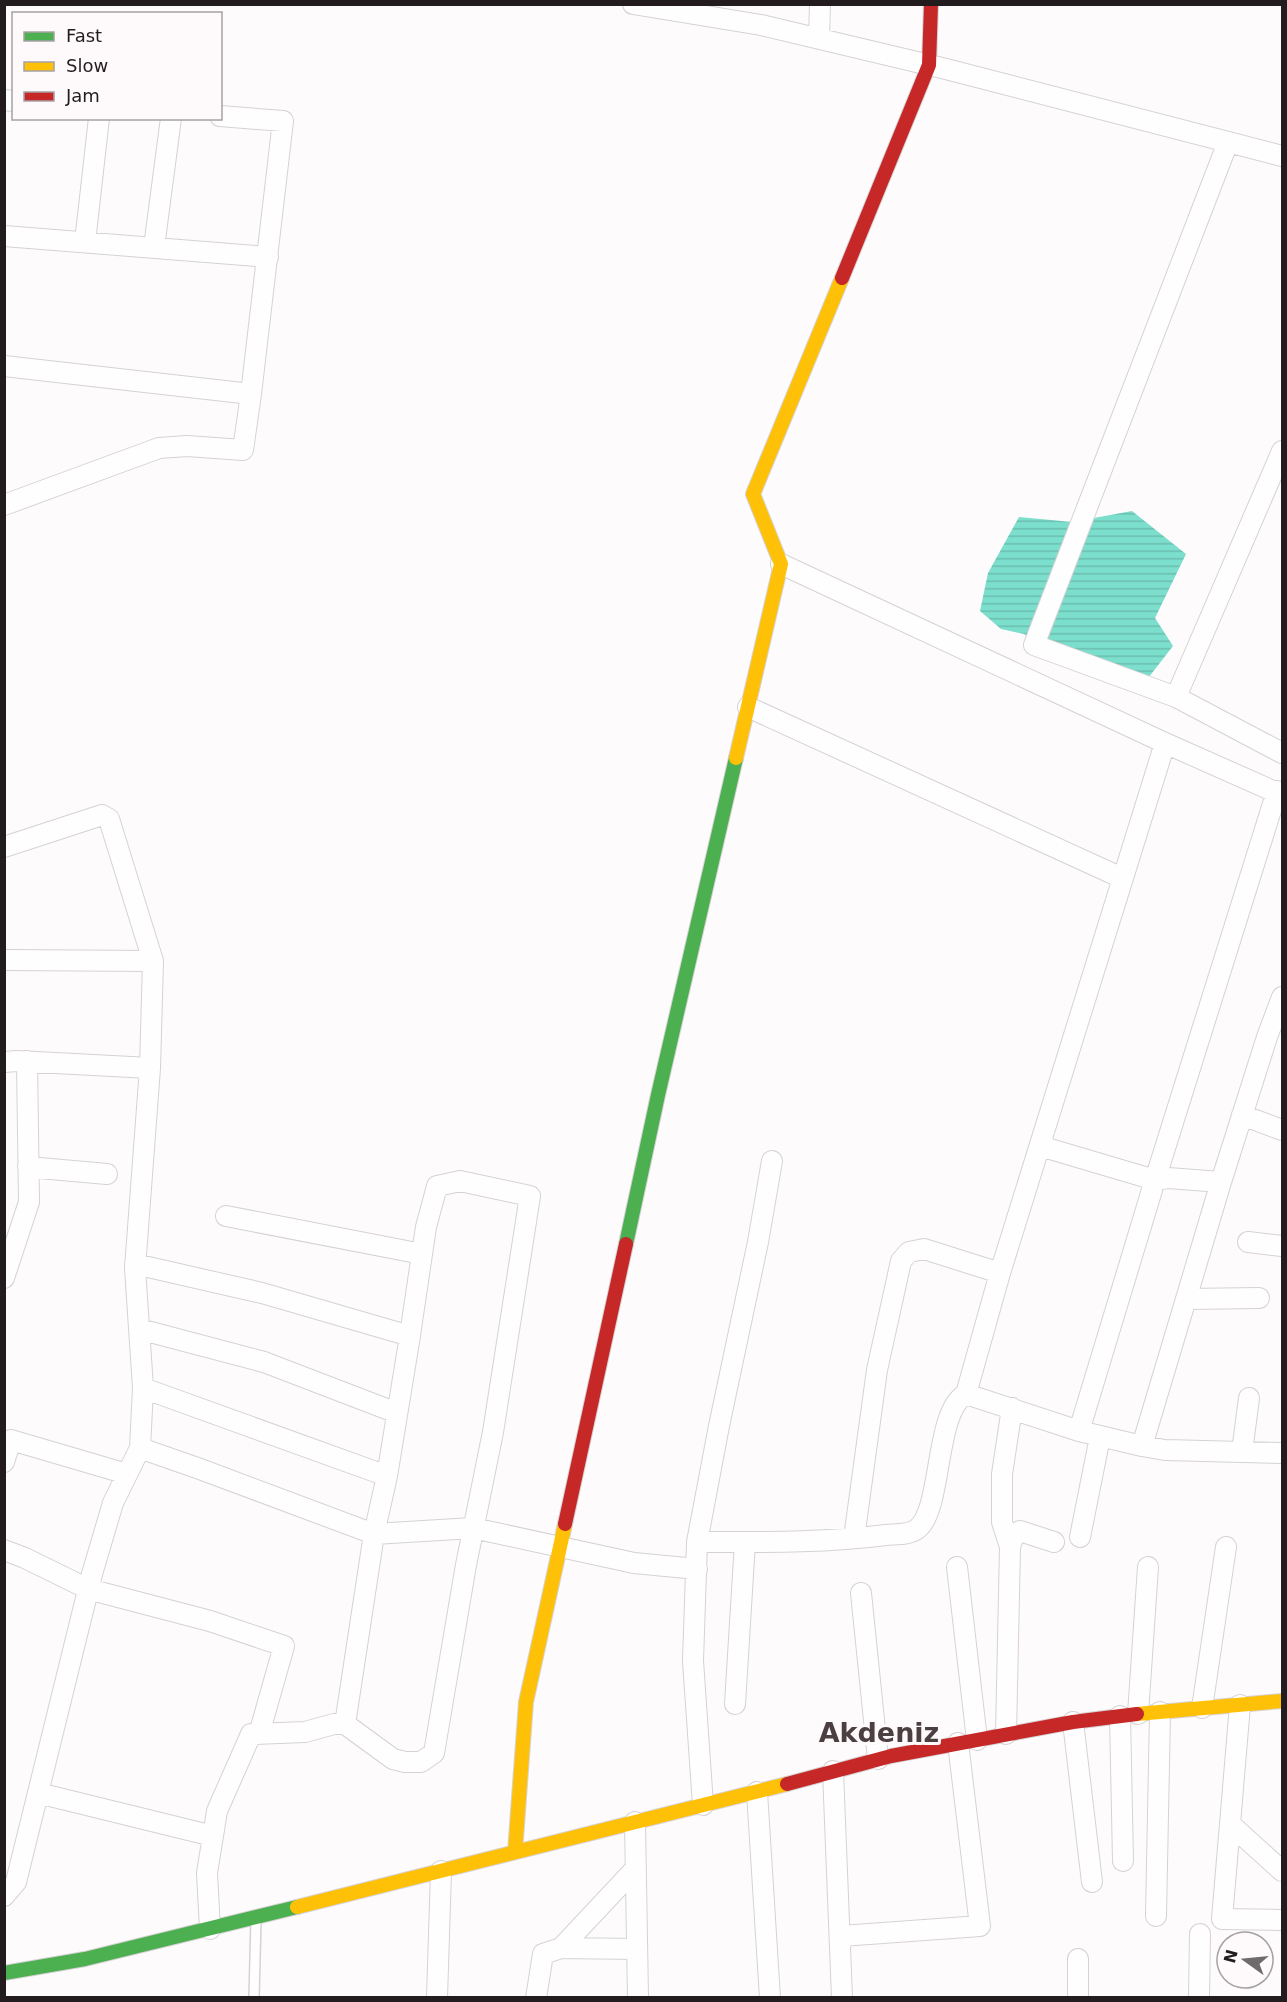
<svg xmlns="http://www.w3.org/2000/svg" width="1287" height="2002" font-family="'DejaVu Sans',sans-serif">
  <defs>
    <pattern id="water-rules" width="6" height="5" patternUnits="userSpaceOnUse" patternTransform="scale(1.5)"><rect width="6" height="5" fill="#7cdecc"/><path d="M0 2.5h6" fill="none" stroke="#6bbeaf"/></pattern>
  </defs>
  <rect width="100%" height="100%" fill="#fdfbfc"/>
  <path fill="url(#water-rules)" d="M1132,511L1186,554L1155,618L1173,646L1145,682L1075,671L1024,634L1001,629L980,611L988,573L1019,517L1072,522Z"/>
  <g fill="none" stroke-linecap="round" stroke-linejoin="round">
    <g stroke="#d6d2d4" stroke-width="12">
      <path id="lane" d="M254,1998L256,1919"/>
    </g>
    <g stroke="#d6d2d4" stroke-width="22">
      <path id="street" d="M633,4L761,25L946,69L1282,156
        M819,39L820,4
        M4,100L14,101
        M4,236L268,257
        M85,242L99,118
        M154,247L171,118
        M4,366L251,394L283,121L220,116
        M1282,451L1176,697L1282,753
        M4,505L159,448L187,446L243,450L251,394
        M781,564L1165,743L1282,795
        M1176,697L1034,645L1228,142
        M748,707L1122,878
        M4,847L102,815L109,819L153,961L150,1068L135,1268L143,1388L140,1448L113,1503L92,1574L16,1882L4,1896
        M4,960L153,961
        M4,1062L17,1061L150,1068
        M1242,1115L1282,1130
        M1040,1146L1155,1180L1277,791
        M28,1167L107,1174
        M226,1216L422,1254
        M1248,1242L1282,1246
        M135,1264L262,1293L410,1336
        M4,1278L29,1202L27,1061
        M1188,1299L1259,1298
        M139,1329L264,1362L397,1413
        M143,1388L387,1476
        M966,1394L1000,1273L1165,743
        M1079,1431L1155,1180L1168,1178L1221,1182
        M1142,1446L1221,1182L1267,1037L1282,997
        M140,1448L200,1469L374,1534L473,1528L634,1563L697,1569
        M1242,1452L1249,1398
        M4,1462L11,1440L127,1474
        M1080,1537L1100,1437
        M854,1538L877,1370L901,1261L909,1252L924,1249L1000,1273
        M697,1542C760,1542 823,1543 886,1535C896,1534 909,1535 917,1529C943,1510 934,1411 966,1394L1079,1431L1142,1446L1165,1450L1282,1453
        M1010,1547L1002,1522V1474L1012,1408
        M4,1550L25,1558L88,1589L210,1621L284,1646L259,1734
        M957,1567L977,1740
        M861,1593L878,1759
        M735,1704L745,1542
        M1240,1705L1222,1919L1282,1920
        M1202,1708L1226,1547
        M1138,1714L1148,1567
        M1120,1716L1123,1861
        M1073,1722L1092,1882
        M1006,1734L1010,1547L1014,1535L1020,1531L1054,1542
        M833,1771L842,1998
        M757,1792L770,1998
        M38,1793L213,1836
        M703,1805L693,1661L697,1542L719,1426L758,1242L772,1161
        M635,1822L638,1998
        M1230,1824L1282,1871
        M1156,1916L1160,1712
        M210,1929L207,1873L217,1811L251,1734L305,1732L334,1724H345L393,1759L405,1762H421L434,1753L466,1565L493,1432L530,1196L460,1181L437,1186L426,1227L409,1342L387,1476L374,1534L345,1724
        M841,1936L980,1926L958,1743
        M561,1948L636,1868
        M437,1998L441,1871
        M536,1998L543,1954L561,1948L637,1949
        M1078,1998V1959
        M1199,1998L1200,1934"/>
    </g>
    <g stroke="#d6d2d4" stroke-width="16">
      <path id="fast" d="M626,1244L658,1095L736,758
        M4,1973L85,1959L297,1907"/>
    </g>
    <g stroke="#d6d2d4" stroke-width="16">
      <path id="slow" d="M736,758L781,564L753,494L842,278
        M1137,1714L1282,1701
        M515,1852L526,1702L565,1524
        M297,1907L787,1784"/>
    </g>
    <g stroke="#d6d2d4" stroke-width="16">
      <path id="jam" d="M842,278L929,65L931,4
        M565,1524L626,1244
        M787,1784L891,1756L1073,1722L1137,1714"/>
    </g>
    <use href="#lane" stroke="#fffeff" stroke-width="9"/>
    <use href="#street" stroke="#fffeff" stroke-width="20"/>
    <use href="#fast" stroke="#4caf50" stroke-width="14"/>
    <use href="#slow" stroke="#ffc107" stroke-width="14"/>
    <use href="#jam" stroke="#c62828" stroke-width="14"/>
  </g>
  <g text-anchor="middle" stroke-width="6" stroke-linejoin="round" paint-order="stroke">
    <g font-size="27" font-weight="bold" fill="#4c3f42" stroke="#fefafb">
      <text x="879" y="1742">Akdeniz</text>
    </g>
  </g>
  <rect width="1287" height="2002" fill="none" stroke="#221c1e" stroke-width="12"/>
  <rect x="12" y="12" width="210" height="108" fill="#fefafb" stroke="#a6a1a3" stroke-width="1.5"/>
  <rect x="24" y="32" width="30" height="9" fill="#4caf50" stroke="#a6a1a3" stroke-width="1.5"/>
  <text x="66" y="42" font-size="18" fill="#221c1e">Fast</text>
  <rect x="24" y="62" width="30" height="9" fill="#ffc107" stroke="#a6a1a3" stroke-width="1.5"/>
  <text x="66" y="72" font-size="18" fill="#221c1e">Slow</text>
  <rect x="24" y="92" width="30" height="9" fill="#c62828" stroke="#a6a1a3" stroke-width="1.5"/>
  <text x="66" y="102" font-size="18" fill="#221c1e">Jam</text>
  <g transform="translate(1245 1960) rotate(285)"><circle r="28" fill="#fefafb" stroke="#a6a1a3" stroke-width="1.5"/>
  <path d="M0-4.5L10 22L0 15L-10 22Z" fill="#6f6a6c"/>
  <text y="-9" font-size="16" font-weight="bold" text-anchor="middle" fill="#221c1e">N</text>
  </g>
</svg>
